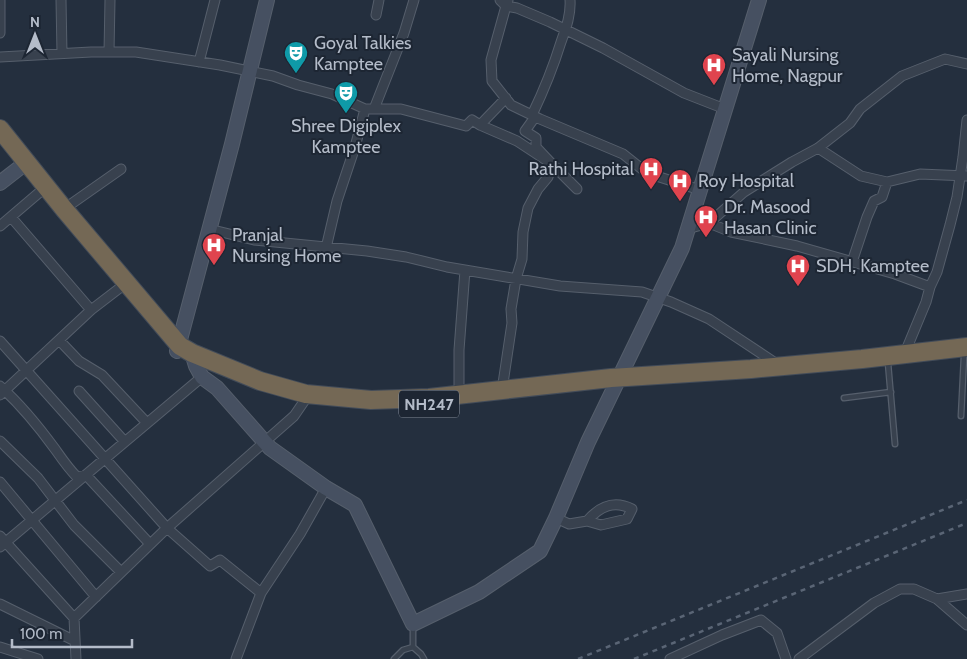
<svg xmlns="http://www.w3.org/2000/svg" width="967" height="659" font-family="Cabin,sans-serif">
  <rect width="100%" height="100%" fill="#242f3e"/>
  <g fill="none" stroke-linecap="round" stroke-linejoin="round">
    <g stroke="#565f6c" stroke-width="7">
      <path id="lane" d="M888,363L895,444
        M844,398L891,392
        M961,416L964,356
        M413,626V647
        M413,647L421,654L424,659
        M394,659L403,650L413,647"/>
    </g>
    <g stroke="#565f6c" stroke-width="11">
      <path id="street" d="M61,0L62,53
        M500,0L506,6L508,0
        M376,15L379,0
        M0,33V0
        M109,52L110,0
        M0,57L91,52H136L220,65L273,76L298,85L332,94L365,109H401L466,126L472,120L480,125L506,98
        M199,62L215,0
        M374,109L404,33L414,0
        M532,115C544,90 553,68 561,42C566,28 571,15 570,0
        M480,125L517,141L552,164L577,189
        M818,148L861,176L887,182L920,174L967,176
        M700,190L647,173L623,154L540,119L511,105L492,81L491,60L506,6L517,8L550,22L603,48L684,93L725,109
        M64,209L121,169
        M11,217L91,310
        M709,223L731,232L797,246L895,274L930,287L937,272L950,225L957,197L963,157L967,120
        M0,226L41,191
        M209,229L254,240L367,251L406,257L447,267L560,286L642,292L671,302L709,319L777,364
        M687,229L709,223L744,192L792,162L818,148L850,123L860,109L902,76L945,59L967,64
        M326,248L337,201L355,147L365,109
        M852,262L867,217L874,201L882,197L887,182
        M59,340L79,361L102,375L147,423
        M0,341L167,528L210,566L220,560L261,593L300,534L326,488
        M904,355L926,302L930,287
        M0,386C20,404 39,427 55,449C62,459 68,468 77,477L86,475L150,544
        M502,390L512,323L511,309L516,279L522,259L523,232L528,208L538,189L548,177L552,164L536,147V138L525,131L535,117
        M79,391L125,442
        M0,395L91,310L121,287
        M459,395V350L465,270
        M0,441L38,478L74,525L121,572
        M0,482L96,597
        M556,518L569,524L587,521L601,525L627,519L632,509C614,500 600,506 587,521
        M0,536L74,618L76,659
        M0,547L202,377
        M937,599L967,594
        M0,604L75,641
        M74,618L167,528L294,416L305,400L306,394
        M0,647L38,659
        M236,659L261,593
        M670,659L722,635L761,620L777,633L786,659
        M799,659L874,603L900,589H914L937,599L967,625"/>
    </g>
    <g stroke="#565f6c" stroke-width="16">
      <path id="secondary" d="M0,183L27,162
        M177,351L232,144L267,0
        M192,353L196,366L202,377L217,388L270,448L326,488L355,505L413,624L479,592L540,551L556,518L588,442L682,248L759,0"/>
    </g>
    <g stroke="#434c59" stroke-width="20">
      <path id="highway" d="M0,129L64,209L180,346L192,353L260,381L306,394L371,400L429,398L611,378L751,369L862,359L967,347"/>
    </g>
    <use href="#lane" stroke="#38414e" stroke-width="4.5"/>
    <use href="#street" stroke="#38414e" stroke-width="9"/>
    <use href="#secondary" stroke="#465061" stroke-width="14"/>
    <use href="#highway" stroke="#746855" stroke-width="18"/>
    <path stroke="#5a6575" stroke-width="2.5" stroke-dasharray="5 5" stroke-linecap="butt" d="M578,659L967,500
      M634,659L967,523"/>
  </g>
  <defs>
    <g id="theatre-pin" transform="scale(1.25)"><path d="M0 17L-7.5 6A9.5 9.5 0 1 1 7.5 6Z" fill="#0f9aa8" stroke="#1d2633"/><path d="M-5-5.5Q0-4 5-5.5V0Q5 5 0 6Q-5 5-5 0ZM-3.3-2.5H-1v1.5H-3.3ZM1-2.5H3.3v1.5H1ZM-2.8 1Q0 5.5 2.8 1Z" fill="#fff"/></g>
    <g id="hospital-pin" transform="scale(1.25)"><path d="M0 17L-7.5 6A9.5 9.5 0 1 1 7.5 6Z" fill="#e0444e" stroke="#1d2633"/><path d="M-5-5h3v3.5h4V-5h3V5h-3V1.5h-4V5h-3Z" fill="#fff"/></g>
  </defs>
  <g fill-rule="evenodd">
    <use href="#theatre-pin" x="296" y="53"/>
    <use href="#hospital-pin" x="714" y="65"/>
    <use href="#theatre-pin" x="346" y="93"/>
    <use href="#hospital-pin" x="651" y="169"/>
    <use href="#hospital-pin" x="680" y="181"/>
    <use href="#hospital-pin" x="706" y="217"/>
    <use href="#hospital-pin" x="214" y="245"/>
    <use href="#hospital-pin" x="798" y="266"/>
  </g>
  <g text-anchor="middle" stroke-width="4" stroke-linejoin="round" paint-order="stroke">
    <rect fill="#1d2633" stroke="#878f9c" stroke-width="1" x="399" y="390.5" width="60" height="27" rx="4"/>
    <g font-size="16" font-weight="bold" fill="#b4bcc9">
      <text x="429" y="410">NH247</text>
    </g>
    <g font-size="18" fill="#b4bcc9" stroke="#1d2633" text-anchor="start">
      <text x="314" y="49">Goyal Talkies<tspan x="314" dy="21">Kamptee</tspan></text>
      <text x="732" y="61">Sayali Nursing<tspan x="732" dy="21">Home, Nagpur</tspan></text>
      <text x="346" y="132" text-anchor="middle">Shree Digiplex<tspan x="346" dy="21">Kamptee</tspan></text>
      <text x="634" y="175" text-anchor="end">Rathi Hospital</text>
      <text x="698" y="187">Roy Hospital</text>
      <text x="724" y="213">Dr. Masood<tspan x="724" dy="21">Hasan Clinic</tspan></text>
      <text x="232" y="241">Pranjal<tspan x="232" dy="21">Nursing Home</tspan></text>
      <text x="816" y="272">SDH, Kamptee</text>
    </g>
  </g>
  <g transform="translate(35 35)" stroke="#1d2633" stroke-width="4" paint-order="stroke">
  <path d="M0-4L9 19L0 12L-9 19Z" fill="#b4bcc9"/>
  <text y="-8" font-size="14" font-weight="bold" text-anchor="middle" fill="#b4bcc9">N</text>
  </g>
  <path d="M12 639v8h120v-8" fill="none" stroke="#b4bcc9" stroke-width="2.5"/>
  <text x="20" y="639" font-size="15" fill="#b4bcc9" stroke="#1d2633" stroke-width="4" paint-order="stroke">100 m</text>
</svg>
